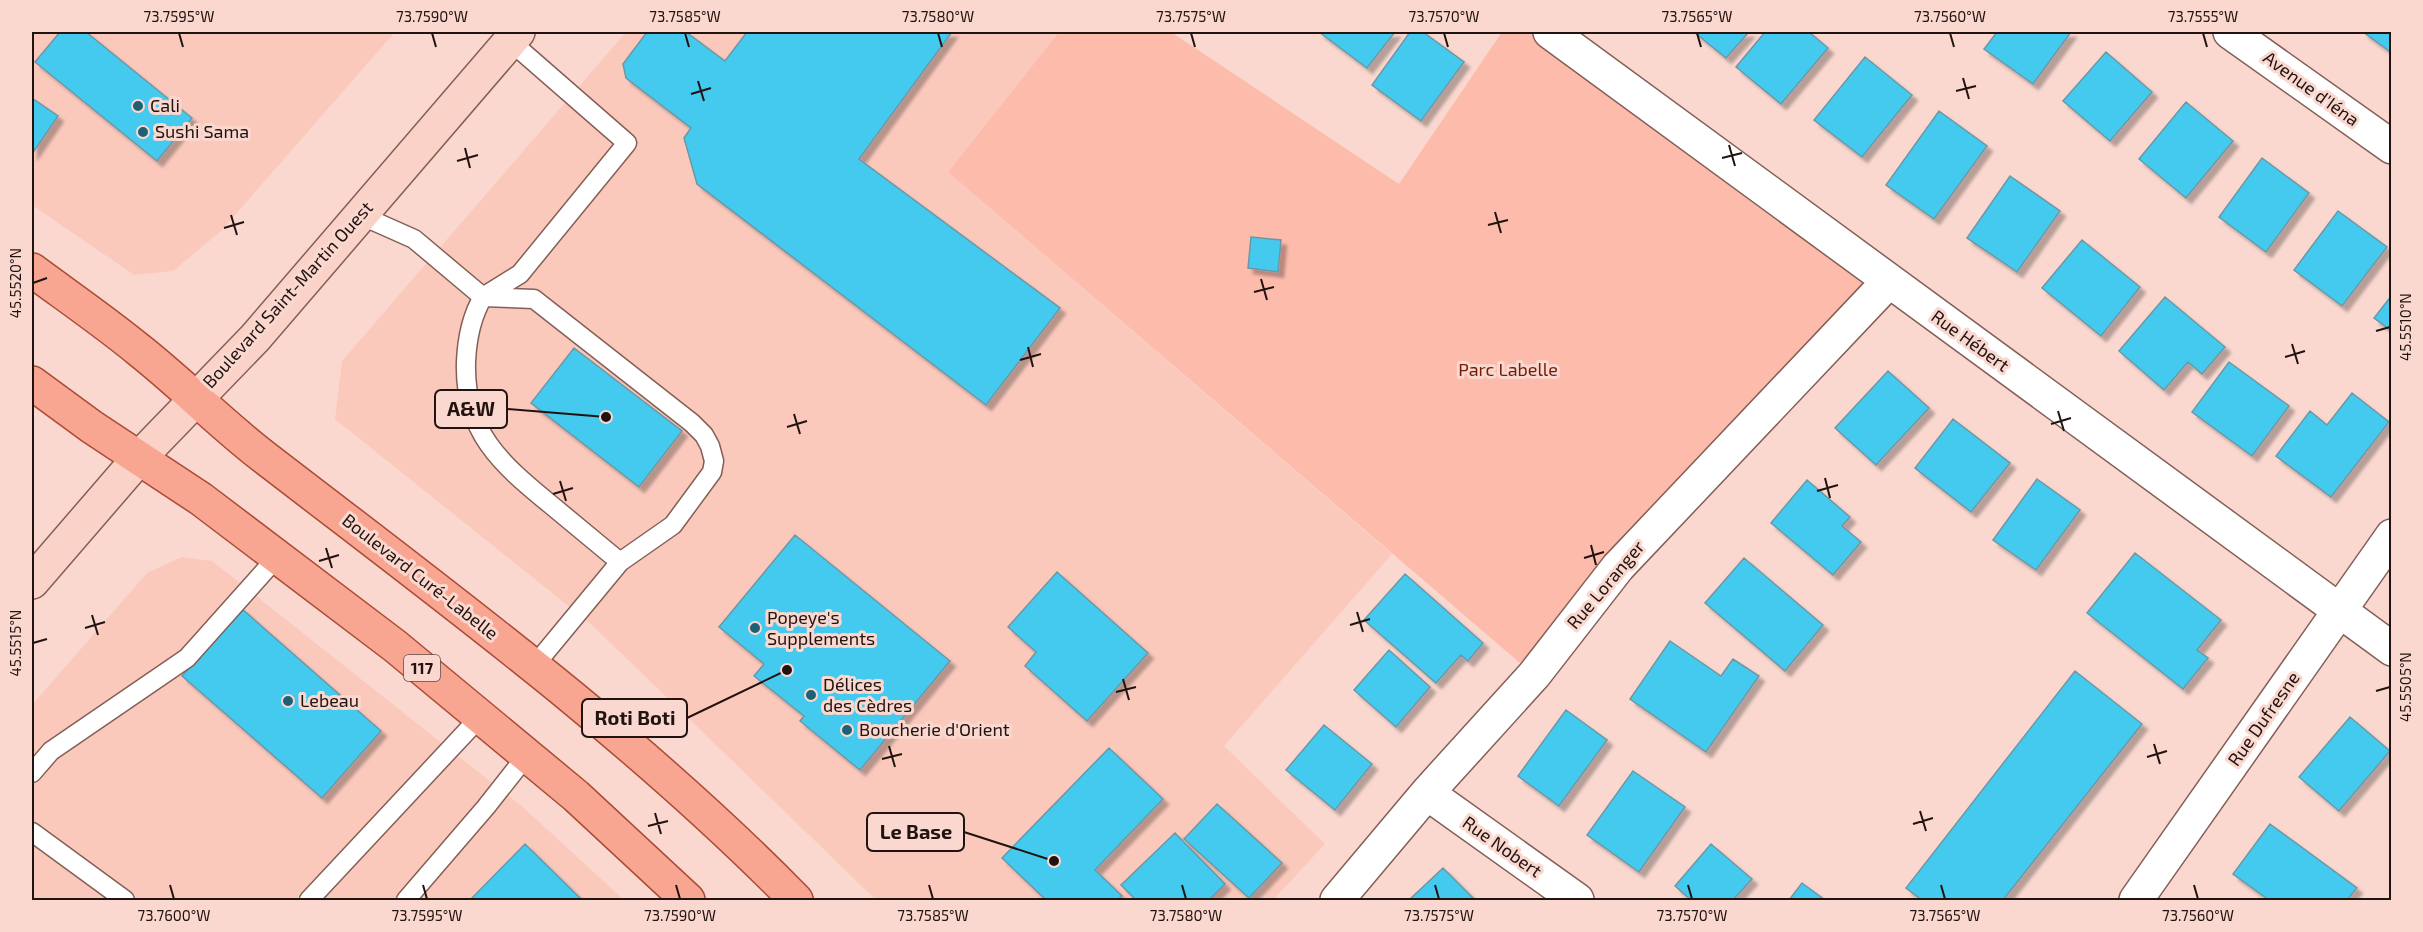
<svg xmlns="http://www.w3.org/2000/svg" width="2423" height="932" font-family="'Exo 2',sans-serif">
  <defs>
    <filter id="shadow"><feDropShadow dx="5.5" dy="5.5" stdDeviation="1.5" flood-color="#0004"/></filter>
  </defs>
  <rect width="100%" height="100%" fill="#fad8cf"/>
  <path fill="#fbc9bc" d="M32,32H395L221,231L173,271L134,275L32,205Z
    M626,32H1059L948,172L1392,554L1224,746L1325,844L1273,900H876L591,624L335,419L342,361Z
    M182,557L212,561L525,809L624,900H32V705L147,573Z"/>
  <path fill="#fdbbab" d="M1059,32H1171L1399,184L1502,32H1550L1889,281L1534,675L948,172Z"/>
  <path fill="#44caef" stroke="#6d97a5" stroke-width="1.5" filter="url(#shadow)" d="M60,32H86L192,118L157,161L35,62Z
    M647,32H686L725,61L747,32H952L859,159L1060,308L986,405L697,184L684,138L691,128L626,78L623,64Z
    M1319,32H1395L1367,68Z
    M1410,32H1423L1464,62L1421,121L1372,85Z
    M1694,32H1749L1726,58Z
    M1765,32H1809L1828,48L1781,104L1736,67Z
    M1997,32H2071L2033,84L1984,49Z
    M2363,32H2392V53Z
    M2106,52L2152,92L2110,141L2063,101Z
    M1865,57L1912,95L1862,157L1814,120Z
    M32,98L58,116L32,154Z
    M2186,102L2233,141L2186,198L2139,159Z
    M1939,111L1987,146L1934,219L1886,185Z
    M2262,158L2309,193L2266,252L2219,217Z
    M2010,176L2060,211L2017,272L1967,238Z
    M2338,211L2387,247L2342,306L2294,270Z
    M1251,237L1281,240L1278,272L1248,268Z
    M2082,240L2140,287L2101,336L2042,288Z
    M2392,295V331L2374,318Z
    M2165,297L2225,347L2202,374L2188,362L2164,390L2119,351Z
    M574,348L682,431L639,487L531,403Z
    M2229,362L2289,406L2252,456L2192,412Z
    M1888,371L1929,408L1876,465L1835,428Z
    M2352,393L2389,422L2331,497L2276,456L2310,411L2327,425Z
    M1953,419L2010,463L1971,512L1915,468Z
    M2037,479L2080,510L2036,570L1993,540Z
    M1807,480L1850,517L1842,526L1861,542L1833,575L1771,523Z
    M795,535L950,661L860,770L800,721L804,716L754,676L764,664L719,627Z
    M2135,553L2221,620L2197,650L2208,658L2183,689L2087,613Z
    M1744,558L1823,625L1785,671L1705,603Z
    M1057,572L1148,653L1087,721L1025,666L1036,652L1008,627Z
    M1405,574L1483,643L1468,661L1461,655L1436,683L1364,620Z
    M241,608L381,731L322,798L182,676Z
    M1670,641L1721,676L1733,659L1759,676L1706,752L1630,699Z
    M1389,650L1430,687L1396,727L1354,690Z
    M2075,671L2142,724L2003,900H1922L1906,888Z
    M1566,710L1607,740L1559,806L1518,776Z
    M2350,717L2390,751L2339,811L2299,777Z
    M1324,725L1372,764L1335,810L1286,770Z
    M1109,748L1163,799L1095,870L1122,896L1117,900H1046L1002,858Z
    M1633,771L1685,807L1639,872L1587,835Z
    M1217,804L1282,863L1249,898L1184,839Z
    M2270,824L2357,888L2347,900H2269L2233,874Z
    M1175,833L1225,884L1209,900H1136L1121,885Z
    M525,844L582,900H470Z
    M1711,844L1752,879L1733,900H1691L1675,886Z
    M1443,868L1475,900H1409Z
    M1802,883L1825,900H1789Z"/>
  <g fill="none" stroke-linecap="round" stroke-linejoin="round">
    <g stroke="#835f56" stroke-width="21">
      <path id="service" d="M360,215L414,239L483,297C471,317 467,338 466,362C464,432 500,463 550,504C573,523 597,543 620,562L534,666
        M483,297L534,299L692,423L704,435L710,446L714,461L712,472L673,525L620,562
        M483,297L520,274L627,143L510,41
        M32,773L51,751L187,658L278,556
        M32,832L125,900
        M309,900L481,716
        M406,900L486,807L527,755"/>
    </g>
    <g stroke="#835f56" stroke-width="36">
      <path id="minor" d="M1550,32L2392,649
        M2230,32L2392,147
        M1427,793L1577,900
        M1337,900L1427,793L1534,675L1618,567L1889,281
        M2136,900L2392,536"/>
    </g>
    <g stroke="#835f56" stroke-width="36">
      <path id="secondary" d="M32,582L139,458L255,338L518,32"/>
    </g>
    <g stroke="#aa4b35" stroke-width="36">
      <path id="primary" d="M32,270C67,296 105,322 139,350C182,384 221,424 264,457C447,598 634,735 796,900
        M32,383L92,427L201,499L395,646L576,796L688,900"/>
    </g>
    <use href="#service" stroke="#fff" stroke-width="18"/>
    <use href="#minor" stroke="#fff" stroke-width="33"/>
    <use href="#secondary" stroke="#fbd2c8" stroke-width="33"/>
    <use href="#primary" stroke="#f8a592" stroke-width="33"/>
  </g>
  <path fill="none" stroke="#21130f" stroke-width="2" d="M179,33L183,47M432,33L436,47M685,33L689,47M938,33L942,47M1191,33L1195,47M1444,33L1448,47M1697,33L1701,47M1950,33L1954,47M2203,33L2207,47M1963,78L1969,99M698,81L704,101M1956,91L1976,86M691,94L711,88M1729,145L1735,166M465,148L470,168M1722,158L1742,153M457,161L478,155M1495,212L1501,233M231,215L237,235M1488,225L1508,220M224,228L244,222M1261,279L1267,300M33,283L47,278M1254,292L1274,287M2376,331L2390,327M2292,344L2298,364M1028,347L1033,367M2285,357L2305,351M1020,360L1041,354M2058,411L2064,431M794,414L800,434M2051,424L2071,418M787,427L807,421M1825,478L1830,498M560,481L566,501M1817,491L1838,485M553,494L573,488M1591,545L1596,565M326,548L332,568M1584,558L1604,552M319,561L339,555M1357,612L1363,632M92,615L98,635M1350,625L1370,619M85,628L105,622M33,643L47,639M1123,679L1129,700M2376,691L2390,687M1116,692L1136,687M2154,744L2160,764M889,746L895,767M2147,757L2167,751M882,759L902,754M1920,811L1926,831M655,813L661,834M1913,824L1933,818M648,826L668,821M170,885L174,899M423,885L427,899M676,885L680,899M929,885L933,899M1182,885L1186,899M1435,885L1439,899M1688,885L1692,899M1941,885L1945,899M2194,885L2198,899"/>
  <g fill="#1d6174" stroke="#fad8cf" stroke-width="2">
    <circle cx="138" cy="106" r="6"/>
    <circle cx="143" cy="132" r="6"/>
    <circle cx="755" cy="628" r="6"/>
    <circle cx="811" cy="695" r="6"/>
    <circle cx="288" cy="701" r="6"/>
    <circle cx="847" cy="730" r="6"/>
  </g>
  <g text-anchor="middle" stroke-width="6" stroke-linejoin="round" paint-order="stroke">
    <rect fill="#fad8cf" stroke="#624e49" stroke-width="1.5" x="404" y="655" width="36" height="26" rx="4.5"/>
    <g font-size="16" font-weight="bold" fill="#21130f">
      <text x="422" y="674">117</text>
    </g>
    <g font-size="18" fill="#21130f" stroke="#fad8cf">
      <text transform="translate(2311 89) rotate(36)" y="6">Avenue d'Iéna</text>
      <text transform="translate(288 295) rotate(-48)" y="6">Boulevard Saint-Martin Ouest</text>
      <text transform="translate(1970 341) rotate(36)" y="6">Rue Hébert</text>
      <text transform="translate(420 577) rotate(38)" y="6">Boulevard Curé-Labelle</text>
      <text transform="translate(1606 585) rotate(-50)" y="6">Rue Loranger</text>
      <text transform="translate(2264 719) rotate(-55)" y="6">Rue Dufresne</text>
      <text transform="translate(1502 847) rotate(35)" y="6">Rue Nobert</text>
    </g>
    <g font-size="18" fill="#21130f" stroke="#fad8cf" text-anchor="start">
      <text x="150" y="112">Cali</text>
      <text x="155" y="138">Sushi Sama</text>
      <text x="767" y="624">Popeye's<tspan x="767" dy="21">Supplements</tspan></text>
      <text x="823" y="691">Délices<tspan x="823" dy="21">des Cèdres</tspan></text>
      <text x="300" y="707">Lebeau</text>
      <text x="859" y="736">Boucherie d'Orient</text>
    </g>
    <g font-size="18" fill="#731d08" stroke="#fad8cf">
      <text x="1508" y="376">Parc Labelle</text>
    </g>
  </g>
  <path fill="none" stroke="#21130f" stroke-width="2" d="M606 417L507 409M787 670L687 718M1054 861L964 832"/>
  <g fill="#21130f" stroke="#fad8cf" stroke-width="2">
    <circle cx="606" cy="417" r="6"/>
    <circle cx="787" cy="670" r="6"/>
    <circle cx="1054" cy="861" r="6"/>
  </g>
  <g fill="#fad8cf" stroke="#21130f" stroke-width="2">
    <rect x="435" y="390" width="72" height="38" rx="6"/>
    <rect x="582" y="699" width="105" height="38" rx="6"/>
    <rect x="867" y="813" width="97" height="38" rx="6"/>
  </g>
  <g font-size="20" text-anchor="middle" font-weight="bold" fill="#21130f">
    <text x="471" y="416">A&amp;W</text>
    <text x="635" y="725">Roti Boti</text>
    <text x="916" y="839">Le Base</text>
  </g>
  <rect width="2423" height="932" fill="none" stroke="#fad8cf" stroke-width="66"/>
  <rect x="33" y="33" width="2357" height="866" fill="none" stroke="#21130f" stroke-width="2"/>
  <g font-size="15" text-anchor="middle" fill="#21130f">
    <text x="179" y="22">73.7595°W</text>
    <text x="432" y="22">73.7590°W</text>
    <text x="685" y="22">73.7585°W</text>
    <text x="938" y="22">73.7580°W</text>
    <text x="1191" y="22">73.7575°W</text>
    <text x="1444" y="22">73.7570°W</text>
    <text x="1697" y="22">73.7565°W</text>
    <text x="1950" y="22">73.7560°W</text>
    <text x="2203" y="22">73.7555°W</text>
    <text transform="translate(16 283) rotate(-90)" y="5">45.5520°N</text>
    <text transform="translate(2406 327) rotate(-90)" y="5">45.5510°N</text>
    <text transform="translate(16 643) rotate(-90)" y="5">45.5515°N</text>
    <text transform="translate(2406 687) rotate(-90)" y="5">45.5505°N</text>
    <text x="174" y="921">73.7600°W</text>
    <text x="427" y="921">73.7595°W</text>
    <text x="680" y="921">73.7590°W</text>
    <text x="933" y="921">73.7585°W</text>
    <text x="1186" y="921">73.7580°W</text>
    <text x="1439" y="921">73.7575°W</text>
    <text x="1692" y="921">73.7570°W</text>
    <text x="1945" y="921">73.7565°W</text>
    <text x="2198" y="921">73.7560°W</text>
  </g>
</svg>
